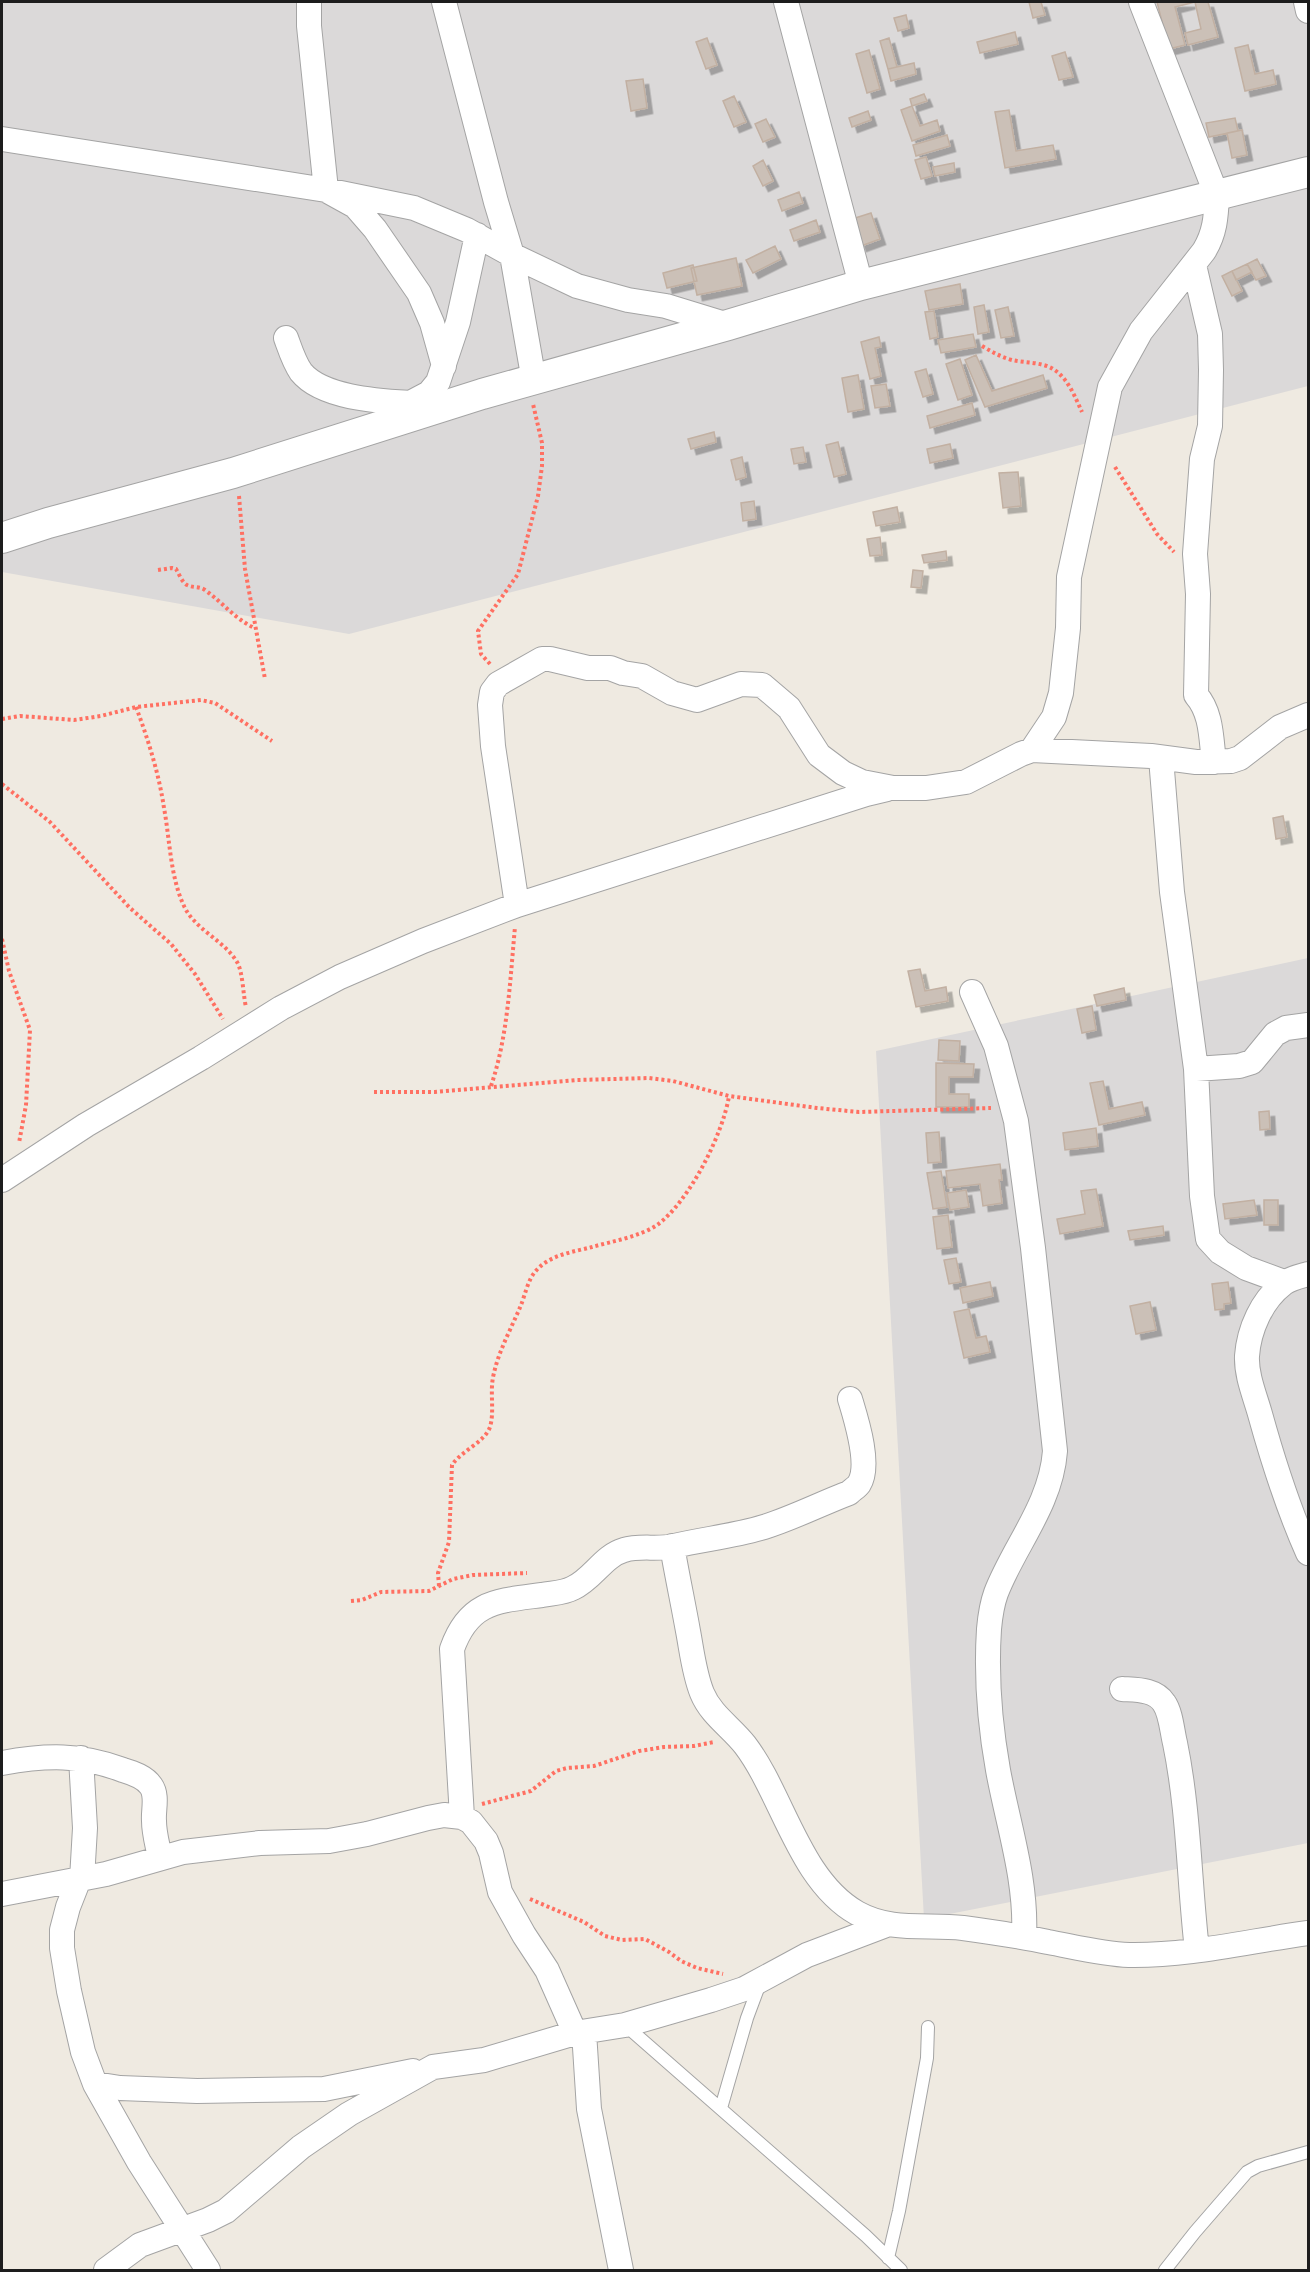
<svg xmlns="http://www.w3.org/2000/svg" width="1310" height="2272" font-family="'Nunito Sans',sans-serif">
  <defs>
    <filter id="shadow"><feDropShadow dx="5.5" dy="5.5" stdDeviation="0" flood-color="#0004"/></filter>
  </defs>
  <rect width="100%" height="100%" fill="#efeae1"/>
  <path fill="#dbd9d9" d="M2,2H1308V386L349,634L2,572Z
    M1308,958V1843L924,1919L876,1051Z"/>
  <path fill="#cbc0b7" stroke="#c2b0a2" stroke-width="1.5" filter="url(#shadow)" d="M1029,2H1041L1045,15L1033,18Z
    M1157,2H1208L1218,37L1188,45L1185,33L1201,29L1195,2L1175,7L1185,45L1169,49Z
    M906,15L909,28L898,31L894,18Z
    M1015,32L1018,44L980,53L977,42Z
    M707,38L717,65L706,69L696,42Z
    M889,38L897,67L888,69L880,41Z
    M1248,45L1255,74L1273,70L1276,84L1245,91L1235,48Z
    M869,50L880,89L867,93L856,54Z
    M1065,52L1073,77L1059,80L1052,56Z
    M914,63L916,74L891,81L888,69Z
    M643,79L647,108L631,111L626,81Z
    M924,94L927,101L912,106L910,99Z
    M734,96L746,122L734,127L723,101Z
    M912,106L920,126L937,120L940,131L912,141L901,110Z
    M1009,110L1016,151L1053,145L1056,159L1005,168L995,112Z
    M868,111L871,120L852,127L849,118Z
    M1235,118L1238,131L1209,137L1206,123Z
    M766,119L775,137L763,142L755,124Z
    M1242,130L1247,155L1232,158L1227,133Z
    M947,135L950,146L916,156L913,145Z
    M926,157L932,176L921,179L915,160Z
    M763,160L773,181L763,186L753,166Z
    M954,163L955,172L935,176L933,167Z
    M799,192L803,203L782,211L778,200Z
    M871,213L880,239L861,246L852,219Z
    M816,220L820,232L794,241L790,230Z
    M775,246L781,259L753,273L746,260Z
    M736,258L742,286L697,295L691,268Z
    M1257,259L1266,276L1256,280L1247,264Z
    M1247,264L1252,272L1236,280L1232,271Z
    M693,265L697,281L667,288L663,273Z
    M1232,271L1242,291L1232,296L1222,276Z
    M960,284L963,304L929,310L925,291Z
    M984,305L989,332L978,334L974,307Z
    M1008,307L1014,336L1001,338L995,310Z
    M934,311L938,337L930,339L925,312Z
    M973,334L976,347L941,353L938,340Z
    M879,337L881,347L875,348L881,376L870,379L861,342Z
    M976,355L992,391L1043,375L1047,388L985,407L965,360Z
    M960,359L972,395L958,400L946,364Z
    M926,369L933,394L923,397L915,372Z
    M858,375L864,409L848,412L842,378Z
    M886,384L890,406L875,408L871,386Z
    M972,403L975,415L930,428L927,416Z
    M714,432L716,442L691,449L688,439Z
    M838,442L846,474L834,477L826,445Z
    M950,444L953,458L930,463L927,449Z
    M803,447L806,462L794,464L791,449Z
    M742,457L746,477L736,480L731,460Z
    M1018,472L1021,506L1003,508L999,473Z
    M754,501L756,519L743,521L741,503Z
    M897,507L900,522L876,526L873,512Z
    M880,537L882,555L870,556L867,539Z
    M946,551L947,560L924,563L922,555Z
    M913,570L923,571L921,588L911,587Z
    M1283,816L1287,837L1276,839L1273,818Z
    M920,969L925,991L946,987L948,1001L916,1007L908,971Z
    M1124,988L1126,1000L1097,1006L1094,995Z
    M1092,1006L1096,1030L1082,1033L1077,1009Z
    M939,1040L960,1041L959,1061L938,1060Z
    M936,1063L974,1064L973,1077H949V1094H969V1107H936Z
    M1103,1081L1109,1109L1142,1102L1145,1115L1099,1125L1090,1083Z
    M1269,1111L1270,1129L1260,1130L1259,1112Z
    M1096,1128L1098,1146L1065,1150L1063,1133Z
    M939,1132L941,1162L928,1163L926,1133Z
    M1000,1164L1002,1180H999L1002,1203L983,1206L980,1184L948,1188L946,1171Z
    M941,1171L947,1207L933,1209L927,1173Z
    M1096,1189L1103,1226L1060,1234L1057,1219L1085,1214L1081,1191Z
    M966,1190L969,1207L950,1210L947,1193Z
    M1254,1200L1257,1215L1225,1219L1223,1204Z
    M1264,1200H1278V1225H1264Z
    M948,1215L952,1247L937,1249L933,1217Z
    M1163,1226L1164,1235L1130,1240L1128,1231Z
    M956,1258L961,1282L949,1284L944,1260Z
    M990,1282L993,1296L963,1303L960,1288Z
    M1228,1282L1231,1303L1224,1304V1309L1215,1310L1212,1284Z
    M1150,1302L1156,1330L1136,1334L1130,1306Z
    M969,1309L976,1338L986,1336L990,1352L964,1358L954,1312Z"/>
  <g fill="none" stroke-linecap="round" stroke-linejoin="round">
    <g stroke="#a4a4a4" stroke-width="14">
      <path id="service" d="M625,2025L866,2236L901,2270
        M721,2108L747,2018L760,1983
        M888,2258L899,2211L927,2058L928,2027
        M1165,2270L1195,2232L1247,2172L1258,2166L1308,2152"/>
    </g>
    <g stroke="#a4a4a4" stroke-width="26">
      <path id="minor" d="M309,2V26L326,190L355,206L375,229L419,293L432,323L444,366
        M444,2L496,202L512,255L534,381
        M786,2L861,285
        M1306,2L1308,11
        M2,139L326,190L414,208L467,230L512,255L577,286L628,300L666,306L728,325
        M1194,265L1210,334L1211,370L1210,426L1202,459L1195,554L1198,594L1196,695C1212,713 1211,739 1214,762
        M286,338C290,349 294,362 301,372C322,398 379,401 410,403
        M413,416L410,403L429,393L438,382L458,322L477,235
        M1032,750L1054,717L1061,693L1068,628L1069,577L1110,387L1141,331L1204,251C1215,233 1216,217 1217,196L1141,2
        M1161,758L1172,892L1196,1069L1202,1196L1208,1239L1220,1252L1246,1268L1284,1282
        M517,905L493,746L490,705L492,692L498,684L542,659H550L588,668H610L623,673L642,676L672,693L697,700L741,684L762,685L789,708L819,755L843,773L862,782L893,788H926L966,782L1021,754L1032,750L1151,756L1196,762L1231,761L1240,758L1280,727L1308,715
        M972,992L996,1046L1016,1121L1033,1248L1055,1451C1051,1505 1014,1546 996,1593C992,1604 990,1618 989,1629C986,1675 990,1725 998,1770C1008,1825 1027,1880 1024,1937
        M1196,1069L1239,1066L1252,1062L1275,1034L1286,1028L1308,1025
        M2,1180L86,1125L201,1058L281,1008L340,977L423,941L517,905L866,794L887,789
        M1308,1274C1301,1276 1290,1278 1283,1284C1262,1300 1249,1329 1247,1356C1246,1375 1255,1396 1260,1414C1273,1461 1288,1508 1308,1553
        M672,1546C677,1575 683,1603 688,1631C692,1652 694,1673 702,1693C711,1715 731,1727 745,1745C783,1795 799,1880 857,1913C891,1932 926,1924 963,1928C992,1932 1020,1936 1048,1942C1075,1947 1102,1954 1129,1955C1189,1956 1249,1941 1308,1933
        M1122,1689C1136,1690 1155,1689 1164,1703C1171,1713 1172,1731 1175,1743C1189,1811 1189,1881 1197,1950
        M81,1758L85,1828L82,1879
        M2,1763C46,1755 81,1754 123,1770C133,1773 145,1777 151,1786C158,1796 153,1810 154,1821C154,1834 158,1846 160,1858
        M462,1817L452,1649C469,1601 497,1601 542,1595C552,1593 564,1593 573,1588C593,1579 603,1556 624,1550C640,1545 658,1550 674,1546C704,1539 735,1536 764,1527C793,1518 820,1504 849,1493C852,1490 857,1487 859,1484C871,1465 856,1419 850,1399
        M79,1879L68,1907L62,1930V1948L69,1991L83,2052L95,2084L139,2162L208,2270
        M2,1894L106,1874L183,1852L260,1843L329,1841L367,1834L428,1818L444,1815L462,1817L471,1822L486,1841L491,1853L500,1892L524,1935L547,1970L575,2033
        M584,2032L589,2109L621,2270
        M95,2084L120,2088L197,2091L324,2089L413,2071
        M106,2270L140,2245L208,2220L226,2211L301,2147L349,2114L433,2067L484,2060L575,2033L625,2025L711,2000L744,1989L807,1955L886,1925"/>
    </g>
    <g stroke="#a4a4a4" stroke-width="32">
      <path id="tertiary" d="M2,538L48,523L233,473L482,394L728,325L861,285L1308,172"/>
    </g>
    <path stroke="#ff7062" stroke-width="4" stroke-dasharray="3 3" stroke-linecap="butt" d="M982,346C992,352 1001,357 1012,360C1025,363 1042,362 1053,369C1068,378 1075,397 1082,412
      M1115,467L1157,534L1174,552
      M239,496L245,569L265,679
      M158,570L172,568L176,569C179,574 182,582 187,585C193,588 199,586 205,590C223,603 233,617 254,628
      M490,664L481,654L478,631L518,574L538,496L542,466V443L533,404
      M136,707C148,739 159,774 164,808C170,840 170,876 184,906C195,930 224,940 237,962C243,972 243,995 246,1007
      M2,719L20,716L74,720L101,716L136,707L201,700L215,703L272,741
      M2,784L50,822L130,908L171,944L195,974L223,1019
      M2,939L9,971L30,1030L26,1105L19,1143
      M491,1086C508,1036 510,980 515,927
      M374,1092H435L577,1080L649,1078L673,1081L729,1096L817,1108L859,1112L991,1108
      M439,1586L438,1573L449,1542L452,1465C461,1451 485,1442 490,1427C495,1410 489,1391 494,1373C499,1350 512,1327 521,1305C525,1295 528,1280 535,1272C548,1255 573,1252 592,1247C613,1241 639,1237 657,1225C689,1202 723,1134 729,1096
      M351,1601L362,1600L381,1592L429,1591L453,1579L473,1575L527,1573
      M482,1804L531,1791L556,1771L567,1768L594,1766L639,1751L664,1747L694,1746L714,1742
      M530,1899L584,1922L605,1936L622,1940L645,1939L669,1952L681,1961L697,1968L723,1974"/>
    <use href="#service" stroke="#fff" stroke-width="12"/>
    <use href="#minor" stroke="#fff" stroke-width="24"/>
    <use href="#tertiary" stroke="#fff" stroke-width="30"/>
  </g>
  <rect width="1310" height="2272" fill="none" stroke="#1d1d1d" stroke-width="6"/>
</svg>
